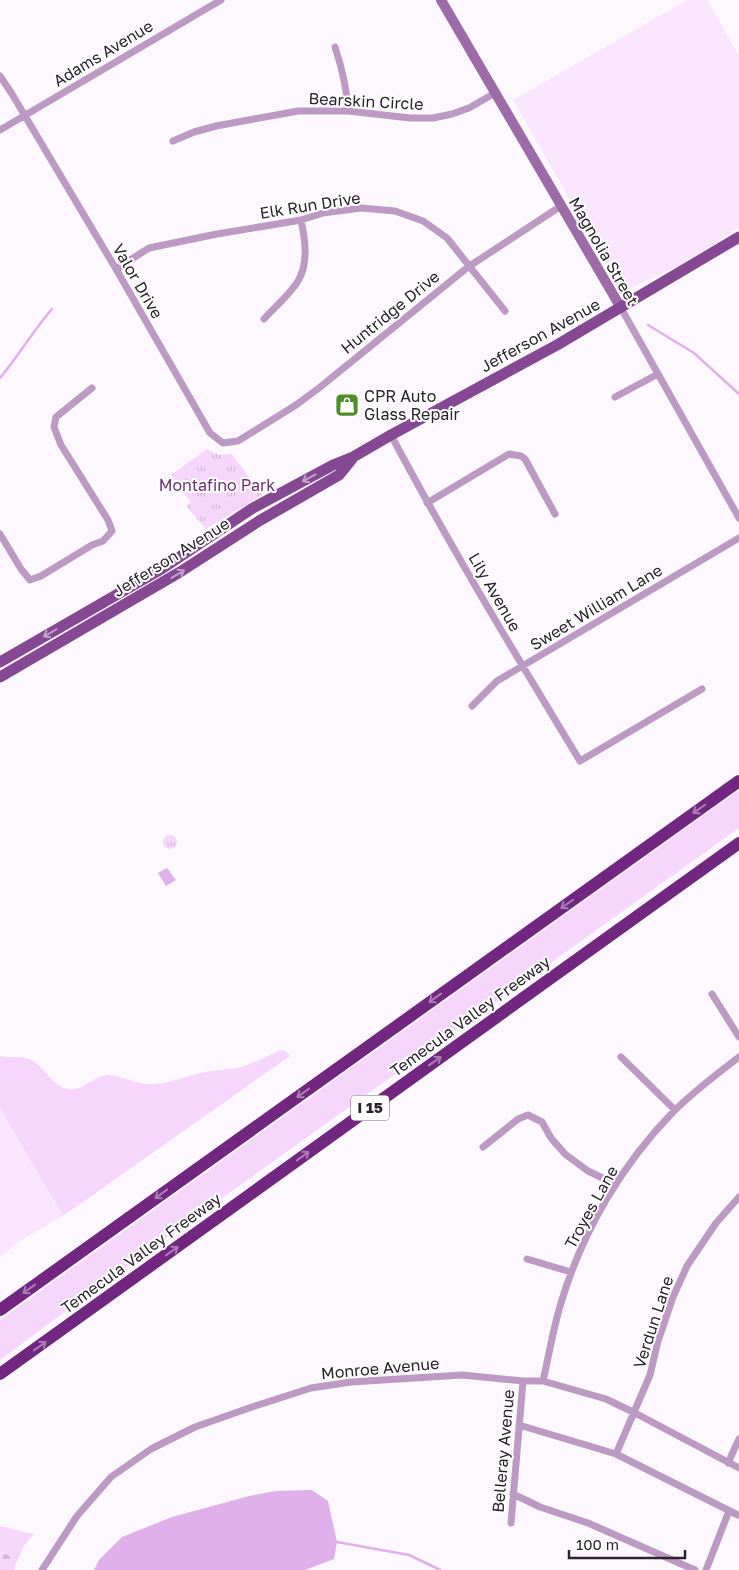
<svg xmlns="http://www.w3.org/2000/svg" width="739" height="1570" font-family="'Golos Text',sans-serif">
  <defs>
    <pattern id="forest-firs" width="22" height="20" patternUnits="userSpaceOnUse" patternTransform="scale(1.25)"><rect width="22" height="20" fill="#f6d6fd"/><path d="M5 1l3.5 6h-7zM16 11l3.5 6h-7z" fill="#d3b8d9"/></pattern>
    <pattern id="park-tufts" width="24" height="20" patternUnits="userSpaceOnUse" patternTransform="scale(1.25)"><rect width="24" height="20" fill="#f6d6fd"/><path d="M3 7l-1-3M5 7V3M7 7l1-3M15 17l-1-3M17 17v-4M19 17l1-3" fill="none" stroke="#d3b8d9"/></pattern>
  </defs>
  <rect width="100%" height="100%" fill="#fcf8fd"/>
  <path fill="#fae5fe" d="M687,0H707L739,56V227L684,263L629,289L618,285L513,100Z
    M0,1108L63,1216L18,1242L0,1258Z"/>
  <path fill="#f6d6fd" d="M739,790V828L95,1289L0,1360V1320Z
    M280,1050L286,1051L290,1056L63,1216L0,1108V1056C11,1059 23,1054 33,1061C46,1069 52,1086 68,1089C82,1092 93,1076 107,1075C122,1075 136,1085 152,1084C168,1084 184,1077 200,1073C213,1070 228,1070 241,1067C254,1063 268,1056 280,1050Z
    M0,1526L34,1534L24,1546L16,1563L11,1556L0,1552Z"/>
  <path fill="url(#forest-firs)" d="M0,1552L11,1556L16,1563L14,1570H0Z"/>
  <path fill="url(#park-tufts)" d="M207,449L219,455L232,454L262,495L206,529L186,506L191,502L171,475Z
    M163 842a7 7 0 1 1 14 0a7 7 0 1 1-14 0Z"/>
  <path fill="#e0b0ea" d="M167,868L176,880L166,886L158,873Z
    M312,1490L328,1501L337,1542L334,1559L305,1570H94L99,1560L122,1537L172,1517L249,1496L276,1491Z"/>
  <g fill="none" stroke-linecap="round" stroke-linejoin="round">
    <path stroke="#e0b0ea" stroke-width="2.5" d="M648,325L694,353L739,394
      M0,378C19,355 33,331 52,309
      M337,1542L409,1555L440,1570"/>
    <path stroke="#bc9ac3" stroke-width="7" d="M335,47C342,68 347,89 348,111
      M0,76L12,94L116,269L210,433L223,443L238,441L296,405L319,388L468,267L561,206
      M0,130L221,0
      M173,141L194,132L216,126L298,111H348L410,118H433L452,114L469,108L495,93
      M116,269L149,248L217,234L301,220L323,213L361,208L395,211L423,221L447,238L505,311
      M621,308L739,518
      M264,319C274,308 291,293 298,281C309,263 305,239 301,220
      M615,397L658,374
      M391,435C450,546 515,654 580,761L702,689
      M427,503L509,454L521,456L525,459L555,514
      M0,534L21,569L30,580L41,576L92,545L103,541L112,531L108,520L61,445L54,427L56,417L92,388
      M472,706L497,681L739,538
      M712,994L739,1037
      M621,1057L675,1110
      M483,1147L518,1119L528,1115L542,1122L551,1138L565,1154L588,1171L615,1184
      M527,1259L571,1272
      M543,1381C549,1355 553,1329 561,1303C582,1232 622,1164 674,1111C694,1091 717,1074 739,1057
      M519,1425L616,1454L738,1515
      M616,1454L650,1375L658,1341L673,1297L687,1266L716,1223L739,1197
      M728,1463L739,1439
      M513,1494L540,1507L588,1523L695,1570
      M511,1523L523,1381
      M42,1570L77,1516L111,1477L151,1449L195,1427L252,1407L311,1388L351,1382L462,1375L523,1381H543L606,1399L635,1413L739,1468
      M706,1570L729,1511"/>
    <path stroke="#9d6ba7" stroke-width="10" d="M441,0L621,308"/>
    <path stroke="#854893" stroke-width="11" d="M0,662L163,568L253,508L333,465L353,457L391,435L557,345L739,237
      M0,677L180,572L259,521L339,475L352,459"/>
    <path stroke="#712680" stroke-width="12" d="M0,1310L739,781
      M0,1374L739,843"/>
  </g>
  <defs><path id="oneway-shaft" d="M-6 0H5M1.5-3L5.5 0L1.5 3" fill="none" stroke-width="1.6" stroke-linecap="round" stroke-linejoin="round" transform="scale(1.25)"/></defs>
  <g stroke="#c2a4c9">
    <use href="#oneway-shaft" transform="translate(309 478) rotate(152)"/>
    <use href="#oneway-shaft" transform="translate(178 574) rotate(-31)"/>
    <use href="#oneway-shaft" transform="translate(50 633) rotate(150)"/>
  </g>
  <g stroke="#aa7db3">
    <use href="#oneway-shaft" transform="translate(699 809) rotate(145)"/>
    <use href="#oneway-shaft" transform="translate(567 904) rotate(145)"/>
    <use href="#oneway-shaft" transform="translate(435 998) rotate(144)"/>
    <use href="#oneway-shaft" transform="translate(435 1061) rotate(-36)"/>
    <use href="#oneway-shaft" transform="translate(303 1093) rotate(144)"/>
    <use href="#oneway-shaft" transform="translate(303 1156) rotate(-36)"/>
    <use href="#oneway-shaft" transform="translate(161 1194) rotate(144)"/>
    <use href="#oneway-shaft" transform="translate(172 1251) rotate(-36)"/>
    <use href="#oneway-shaft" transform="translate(29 1289) rotate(144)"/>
    <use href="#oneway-shaft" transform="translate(40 1346) rotate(-36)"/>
  </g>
  <defs>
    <g id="shop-square" transform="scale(1.25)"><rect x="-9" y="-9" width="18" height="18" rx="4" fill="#4f8c2a" stroke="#fff"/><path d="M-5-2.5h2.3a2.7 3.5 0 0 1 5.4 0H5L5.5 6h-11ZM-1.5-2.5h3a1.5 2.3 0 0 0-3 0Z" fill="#fff"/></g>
  </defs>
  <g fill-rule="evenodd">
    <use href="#shop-square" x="347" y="405"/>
  </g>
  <g text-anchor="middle" stroke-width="4" stroke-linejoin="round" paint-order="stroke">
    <rect fill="#fff" stroke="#6b666c" stroke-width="1" x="351" y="1095.5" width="38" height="25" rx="4"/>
    <g font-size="15" font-weight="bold" fill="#2b242d">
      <text x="370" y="1113">I 15</text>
    </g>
    <g font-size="16" fill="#2b242d" stroke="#fff">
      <text transform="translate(103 53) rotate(-31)" y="6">Adams Avenue</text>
      <text transform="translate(366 101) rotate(3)" y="6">Bearskin Circle</text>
      <text transform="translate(310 205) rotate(-9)" y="6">Elk Run Drive</text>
      <text transform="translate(604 251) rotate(60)" y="6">Magnolia Street</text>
      <text transform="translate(138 281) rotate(60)" y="6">Valor Drive</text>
      <text transform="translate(390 312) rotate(-39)" y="6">Huntridge Drive</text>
      <text transform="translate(540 335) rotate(-29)" y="6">Jefferson Avenue</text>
      <text transform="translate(171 557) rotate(-32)" y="6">Jefferson Avenue</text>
      <text transform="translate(495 592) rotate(60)" y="6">Lily Avenue</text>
      <text transform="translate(596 607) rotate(-31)" y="6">Sweet William Lane</text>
      <text transform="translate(470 1016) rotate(-36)" y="6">Temecula Valley Freeway</text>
      <text transform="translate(591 1207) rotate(-61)" y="6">Troyes Lane</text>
      <text transform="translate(141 1253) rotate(-36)" y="6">Temecula Valley Freeway</text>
      <text transform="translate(653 1322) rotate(-72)" y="6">Verdun Lane</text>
      <text transform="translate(380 1368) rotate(-5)" y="6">Monroe Avenue</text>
      <text transform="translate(503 1451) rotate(-85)" y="6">Belleray Avenue</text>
    </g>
    <g font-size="16" fill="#2b242d" stroke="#fff" text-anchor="start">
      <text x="364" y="402">CPR Auto<tspan x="364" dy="18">Glass Repair</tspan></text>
    </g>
    <g font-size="16" fill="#6b3277" stroke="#fff">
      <text x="217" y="491">Montafino Park</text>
    </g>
  </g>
  <path d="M569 1550v8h116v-8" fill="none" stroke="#2b242d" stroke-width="2.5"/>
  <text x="576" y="1550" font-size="15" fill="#2b242d" stroke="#ffffff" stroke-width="4" paint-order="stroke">100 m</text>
</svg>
